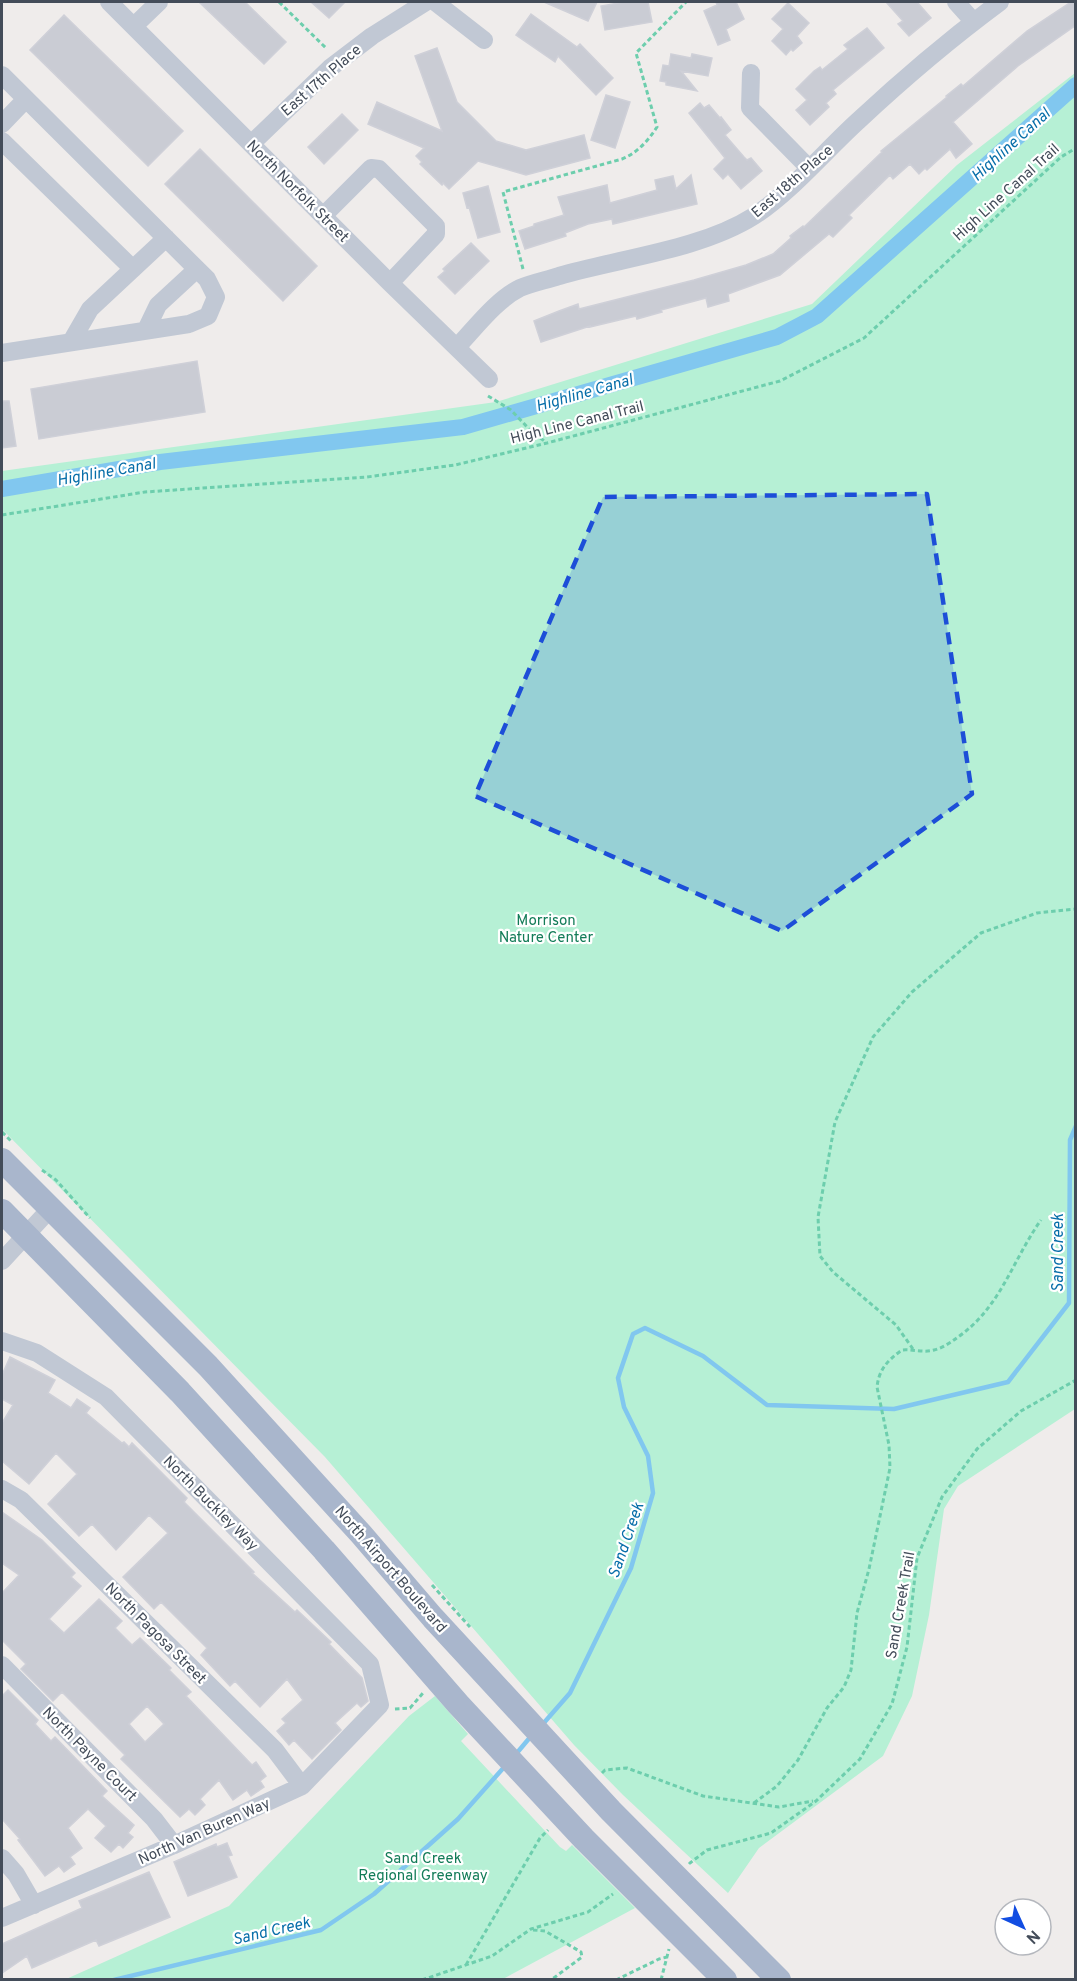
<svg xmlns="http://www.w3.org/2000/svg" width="1077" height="1981" font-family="Overpass,sans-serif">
  <rect width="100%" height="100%" fill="#efeceb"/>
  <path fill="#b6f0d5" d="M1075,73V1409L958,1486L944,1509L929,1615L912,1696L883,1756L759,1848L728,1893L623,1795L574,1745L325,1457L2,1129V471L496,402L812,304L957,165Z
    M435,1696L468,1734L461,1741L560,1847L566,1851L572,1845L635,1908L503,1979L64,1980L229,1906L409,1716Z"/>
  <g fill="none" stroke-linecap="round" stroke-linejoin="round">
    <path stroke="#81c7ef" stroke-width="4.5" d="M542,1725L570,1693L631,1568L653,1493L648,1456L624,1407L618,1378L633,1334L645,1328L703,1356L767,1405L894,1409L1008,1382L1069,1303L1070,1140L1076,1126
      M516,1754L532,1735
      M114,1980L321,1930L374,1894L458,1819L506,1765"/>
    <path stroke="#81c7ef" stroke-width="16" d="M2,489L160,462L463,427L777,337L817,316L1076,85"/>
  </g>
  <path fill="#caccd4" stroke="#cfd0d8" stroke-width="1.5" fill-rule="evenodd" d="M199,2H245L286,42L264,64Z
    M311,2H345L329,18Z
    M544,2H597L588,21Z
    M624,2H648L652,22L605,30L601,6Z
    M716,2H736L744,19L726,29L730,40L718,45L704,11L717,5Z
    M886,2H917L931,18L909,36L898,24L903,21Z
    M1071,2H1076V25L1018,66L953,122L972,144L956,158L950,149L927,170L925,168L919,174L910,164L893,179L890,175L849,215L852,218L833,237L829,234L780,275L728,294L729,301L708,307L706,298L661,310L662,312L637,319L636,316L590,327V326L541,342L534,321L559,311L578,304L579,309L694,280L746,265L773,254L791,238L790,236L803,226L804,227L882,152L881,151L947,97L946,96L961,84L963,86L1027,31Z
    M788,3L809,23L797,36L802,43L793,51L791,49L786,55L772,41L783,29L772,19Z
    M531,14L577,47L580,44L613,78L596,95L558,56L555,62L516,35Z
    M64,15L183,131L148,166L30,50Z
    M867,28L884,48L833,90L836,94L826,103L829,107L810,125L796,110L807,100L796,89L814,71L820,67L822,70L848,49L844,45Z
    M437,48L457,102L496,141L526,150L584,135L590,158L526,175L478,161L449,189L443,183L442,185L420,164L422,162L416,156L424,148L368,124L377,102L442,131L415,56Z
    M671,54L691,58L692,54L712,58L708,76L681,71L697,91L666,85V82L660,81L663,65L669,66Z
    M606,95L630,102L615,148L591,140Z
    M700,103L704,108L709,105L720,118L721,117L731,130L725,135L744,157L747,160L751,158L762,171L741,189L728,174L723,179L714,169L725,158L689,113Z
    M342,114L358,130L324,164L308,147Z
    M200,149L317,266L283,301L165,184Z
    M691,175L697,204L613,224L612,219L588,224L565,233L566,236L525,249L519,231L534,226V224L564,215L558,197L607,185L610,203L657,190L655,180L673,176L676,189Z
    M488,186L500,232L478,238L469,207L467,208L463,193Z
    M471,243L489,261L455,294L438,277L445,271L443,269Z
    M197,361L205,412L39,439L31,389Z
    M2,401H9L16,446L2,448Z
    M10,1357L55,1380L48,1393L71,1408L77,1399L90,1408L86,1413L122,1443L124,1442L129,1447L132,1443L187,1498L184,1502L254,1572L252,1573L295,1612L297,1610L331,1642L329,1644L362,1678L368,1701L361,1707L357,1703L335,1723L341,1730L312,1759L294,1740L289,1745L277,1731L286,1723L282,1719L303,1700L287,1679L260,1707L235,1681L230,1686L201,1655L207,1648L161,1602L154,1609L123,1577L168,1533L149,1515L116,1550L92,1524L79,1536L48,1504L77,1474L56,1453L29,1484L2,1461V1423L13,1405L2,1399V1375Z
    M2,1512L42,1540L75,1573L71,1577L81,1586L49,1619L64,1633L99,1599L122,1621L115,1628L132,1645L140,1638L171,1668L169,1670L191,1692L186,1696L252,1765L256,1762L266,1776L260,1781L264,1787L251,1796L247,1790L233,1800L219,1780L200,1799L205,1805L195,1815L189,1809L180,1817L124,1762L121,1759L125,1755L62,1692L53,1701L21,1669L26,1664L2,1640V1593L19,1575L2,1563ZM147,1706L164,1724L145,1742L129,1724Z
    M8,1690L38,1720L35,1724L51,1741L55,1737L107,1791L102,1796L134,1825L128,1833L133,1837L123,1848L119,1844L111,1852L95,1838L106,1826L88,1809L68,1828L82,1848L70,1857L75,1864L64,1872L59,1866L45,1876L18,1840L20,1839L2,1819V1696Z
    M227,1843L232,1855L228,1856L237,1877L188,1896L174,1862L216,1844L217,1847Z
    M149,1872L170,1917L99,1946L96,1940L32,1968L27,1956L2,1973V1944L82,1908L79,1901Z"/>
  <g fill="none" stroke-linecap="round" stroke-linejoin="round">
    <path stroke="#6dcead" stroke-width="3" stroke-dasharray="4.5 3" stroke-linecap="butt" d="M279,2L327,49
      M523,269L503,192L622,159C637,153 648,141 657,127L636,53L686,2
      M488,396L511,410L531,431L547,443
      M2,515L145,492L367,477L455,465L547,443L780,381L864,338L1061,157L1076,148
      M2,1132L11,1141
      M42,1170L56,1180L90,1218
      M913,1349L896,1325L833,1272L820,1256L818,1217L835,1122L873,1037L912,992L981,933L1037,913L1076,909
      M432,1585L470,1627
      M395,1709L410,1708L423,1693
      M602,1773L605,1770L627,1768L703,1796L779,1807L813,1801
      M754,1803L777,1786L798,1760L827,1708L844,1687L851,1670L857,1613L869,1569L890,1468L889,1445L877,1387C879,1369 888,1360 902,1350C913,1349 924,1353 934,1350C943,1348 951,1342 958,1337C1001,1307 1012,1261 1041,1220
      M689,1862L690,1863L707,1850L771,1833L816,1801L860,1759L892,1704L907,1647L917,1558L942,1497L977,1449L1021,1411L1076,1380
      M533,1930L545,1931L581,1952L582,1957L551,1980
      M466,1965L540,1838L548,1830
      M422,1980L492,1956L531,1929L588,1912L613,1894
      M616,1980L659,1959L667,1957
      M661,1980L669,1949"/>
    <path stroke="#c1c8d4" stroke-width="18" d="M109,2L390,283L489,379
      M435,2L484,40
      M956,2L973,21
      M134,26L159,2
      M751,73L750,108L809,168
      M2,75L207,279L216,297L208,316L189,324L2,353
      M2,124L26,99
      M2,141L133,269
      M251,144L330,68L372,36L426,2
      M323,216L371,168L379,169L436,226V234L390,283
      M146,330L158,305L197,269
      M71,342L90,309L166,238
      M457,347C476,327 496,300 520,288C532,283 547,280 559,276C620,258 700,250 754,216C791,192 825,151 858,121C903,79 950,39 1000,2
      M2,1261L50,1209
      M2,1341L37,1353L106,1397L370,1664L380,1705L302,1786L174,1845L2,1918
      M2,1489L21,1500L275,1750L302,1786
      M2,1665L154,1819L174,1845
      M2,1858L16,1874L34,1905"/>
    <path stroke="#a9b6cc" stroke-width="24" d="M2,1160L208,1366L361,1534L433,1618L611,1811L779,1980
      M2,1211L180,1392L324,1550L458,1704L584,1839L725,1980"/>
  </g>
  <path fill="#1d4ed8" fill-opacity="0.2" stroke="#1d4ed8" stroke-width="4.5" stroke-dasharray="12 8" stroke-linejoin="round" d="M927,494L972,794L782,931L475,796L603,497Z"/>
  <g text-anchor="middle" stroke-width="4.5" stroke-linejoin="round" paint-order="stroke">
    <g font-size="15" fill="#434c59" stroke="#fff">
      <text transform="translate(321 80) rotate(-41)" y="5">East 17th Place</text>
      <text transform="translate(792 181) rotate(-41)" y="5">East 18th Place</text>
      <text transform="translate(298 191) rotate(45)" y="5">North Norfolk Street</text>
      <text transform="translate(1006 192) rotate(-42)" y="5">High Line Canal Trail</text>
      <text transform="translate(577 422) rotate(-14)" y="5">High Line Canal Trail</text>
      <text transform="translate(211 1503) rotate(45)" y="5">North Buckley Way</text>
      <text transform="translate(391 1569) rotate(49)" y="5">North Airport Boulevard</text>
      <text transform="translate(900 1605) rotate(-80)" y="5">Sand Creek Trail</text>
      <text transform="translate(156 1633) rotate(45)" y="5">North Pagosa Street</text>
      <text transform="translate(90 1754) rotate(45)" y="5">North Payne Court</text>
      <text transform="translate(204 1831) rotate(-24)" y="5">North Van Buren Way</text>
    </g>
    <g font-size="15" fill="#137c58" stroke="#fff">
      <text x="546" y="925">Morrison<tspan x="546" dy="17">Nature Center</tspan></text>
      <text x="423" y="1863">Sand Creek<tspan x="423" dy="17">Regional Greenway</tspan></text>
    </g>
    <g font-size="16" font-style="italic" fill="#076ea9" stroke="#fff">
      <text transform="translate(1010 144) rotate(-42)" y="6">Highline Canal</text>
      <text transform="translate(584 392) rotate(-16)" y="6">Highline Canal</text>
      <text transform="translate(106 471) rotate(-10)" y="6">Highline Canal</text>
      <text transform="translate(1057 1253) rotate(-90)" y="6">Sand Creek</text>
      <text transform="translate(625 1540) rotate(-71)" y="6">Sand Creek</text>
      <text transform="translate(271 1930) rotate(-13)" y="6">Sand Creek</text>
    </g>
  </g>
  <rect width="1077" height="1981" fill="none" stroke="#434c59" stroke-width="6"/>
  <g transform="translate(1023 1927) rotate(135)"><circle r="28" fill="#ffffff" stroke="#b4b7bd" stroke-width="1.5"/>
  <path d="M0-4.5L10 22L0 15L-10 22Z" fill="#124de2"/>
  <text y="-9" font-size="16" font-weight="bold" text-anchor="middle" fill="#434c59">N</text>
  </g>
</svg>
